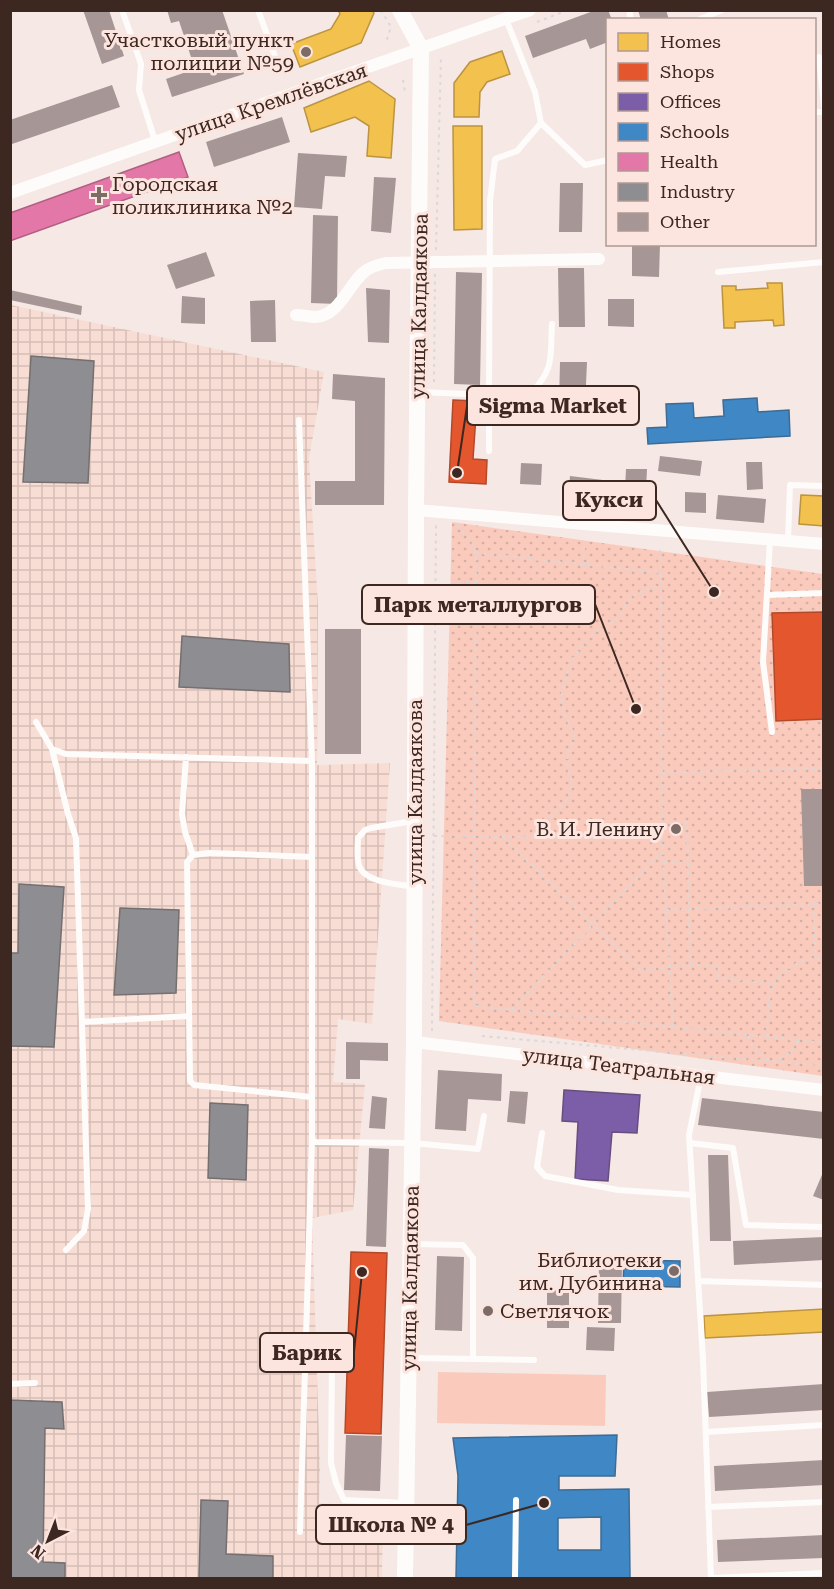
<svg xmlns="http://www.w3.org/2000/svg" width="834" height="1589" font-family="'Roboto Serif',serif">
  <defs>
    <pattern id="industrial-grid" width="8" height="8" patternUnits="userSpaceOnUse" patternTransform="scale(1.5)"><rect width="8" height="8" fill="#f8ddd4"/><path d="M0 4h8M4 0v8" fill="none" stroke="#d6beb6"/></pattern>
    <pattern id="park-dots" width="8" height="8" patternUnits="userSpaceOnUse" patternTransform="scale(1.5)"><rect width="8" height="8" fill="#facbbd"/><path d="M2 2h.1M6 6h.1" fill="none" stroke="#d7aea2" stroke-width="1.8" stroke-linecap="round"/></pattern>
  </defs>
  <rect width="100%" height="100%" fill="#f5e8e5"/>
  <path fill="url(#industrial-grid)" d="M11,305L324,372L309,459L318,606L317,765L390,763L372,1024L338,1019L333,1082L365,1084L353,1210L312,1218L320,1470L319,1503L383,1508L382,1578H11Z"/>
  <path fill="url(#park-dots)" d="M452,522L823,574V1076L439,1021Z"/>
  <path fill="#facbbd" d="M438,1372L606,1375L605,1426L437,1423Z"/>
  <path fill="#f2c14e" stroke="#bc9340" stroke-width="1.5" d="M338,10H372L374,13L361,43L300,67L291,44L331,29L340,14Z
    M502,51L510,74L487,82L480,92L479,117H454V83L470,62Z
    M369,81L395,99L391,158L367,156L369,126L355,117L311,132L304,108Z
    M453,126H482V229L454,230Z
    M767,283H782L784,325L774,326L773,320L735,322V328H724L722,286H736V290L768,288Z
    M801,495L824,496V526L799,524Z
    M824,1309V1332L705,1338L704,1316Z"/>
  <path fill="#e4572e" stroke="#b2492a" stroke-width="1.5" d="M453,400L477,401L473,459L487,460L486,484L449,482Z
    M824,612V719L776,721L772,613Z
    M351,1252L387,1253L381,1434L345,1433Z"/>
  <path fill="#7b5ea7" stroke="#684e7f" stroke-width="1.5" d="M564,1090L640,1095L637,1133L612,1132L608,1181L575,1179L578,1122L562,1121Z"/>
  <path fill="#3f88c5" stroke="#3e6b94" stroke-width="1.5" fill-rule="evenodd" d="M757,398L758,412L789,410L790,436L648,444L647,428L667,427L666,404L693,403L694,418L724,416L723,400Z
    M624,1260L680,1261V1287L623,1286Z
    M617,1435L615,1476H559V1490L629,1489L630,1578H456L458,1476L453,1438ZM601,1517V1550H558V1518Z"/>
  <path fill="#e377a8" stroke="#b15f80" stroke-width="1.5" d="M179,152L188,177L10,241V213Z"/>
  <path fill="#8d8d92" stroke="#756f70" stroke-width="1.5" d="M31,356L94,361L88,483L23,482Z
    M182,636L289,644L290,692L179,687Z
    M19,884L64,887L54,1047L10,1046V953H18Z
    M120,908L179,910L176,993L114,995Z
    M210,1103L248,1105L246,1180L208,1178Z
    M10,1400L62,1402L64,1429L45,1428L43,1562L65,1563V1578H10Z
    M201,1500L228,1501L226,1554L273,1556V1578H199Z"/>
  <path fill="#a69796" d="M83,10H109L124,56L102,64Z
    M167,10H222L244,74L172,97L166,79L195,69L179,21L171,23Z
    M596,10H608L612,20H608V42L590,49L586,39L533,58L525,36Z
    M638,10H666L669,20H641Z
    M112,85L120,107L12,144L10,120Z
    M282,117L290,142L214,167L206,142Z
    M298,153L347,156L345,177L325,176L322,209L294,207Z
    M374,177L396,178L391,233L371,231Z
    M560,183H583L582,232H559Z
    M313,215L338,216L337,304L311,303Z
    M632,244H660L659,277L632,276Z
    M206,252L215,276L176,289L167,265Z
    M558,268H584L585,327H559Z
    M456,272L482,273L480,385L454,384Z
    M366,288L390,290L389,343L368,342Z
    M10,290L82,306L81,315L10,300Z
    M182,296L205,298V324L181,323Z
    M608,299H634V327L608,326Z
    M275,300L276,342H251L250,301Z
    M560,362H587L585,406L559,405Z
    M333,374L385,378L384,505H315V481H355V401L332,399Z
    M660,456L702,461L700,476L658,471Z
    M746,462H762L763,489L747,490Z
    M521,463L542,464L541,485L520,484Z
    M626,469H647L646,490L625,489Z
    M570,476L603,480L600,502L568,498Z
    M685,492L706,493V513L685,512Z
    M718,495L766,499L764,523L716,519Z
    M325,629H361V754H325Z
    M801,789H824V886H804Z
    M346,1042L388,1043V1061L360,1060V1079H346Z
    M438,1070L502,1074L501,1101L468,1099L466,1131L435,1129Z
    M510,1091L528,1092L525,1124L507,1122Z
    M372,1096L387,1098L385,1129L369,1128Z
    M702,1098L824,1112V1139L698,1125Z
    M369,1148L389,1149L386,1247L366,1246Z
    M708,1155H728L731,1241H710Z
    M824,1170V1200L813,1196Z
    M824,1237V1260L734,1265L733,1241Z
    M437,1256L464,1257L462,1331L435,1330Z
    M599,1264H622L621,1323H598Z
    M547,1290L569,1291V1328H547Z
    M587,1327L615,1328L614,1351L586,1350Z
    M824,1384V1410L709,1417L707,1392Z
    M346,1435L382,1436L380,1491L344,1490Z
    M824,1460V1485L715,1491L714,1466Z
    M824,1535V1558L718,1562L717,1540Z"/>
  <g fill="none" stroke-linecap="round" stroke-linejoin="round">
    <path stroke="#dcd8d7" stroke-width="2" stroke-dasharray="3 4.5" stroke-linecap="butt" d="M381,10L391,27L386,42
      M537,22L568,10
      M403,80L405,92
      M436,250L441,56
      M434,382L435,274
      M457,526L472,542L476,553
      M660,550L661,573
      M584,565V547
      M451,582L476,583
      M662,773L824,768
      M434,836L662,839
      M504,838L640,970L690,965L687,822L662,824
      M541,838L546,821L565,802L570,793L572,783L566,762L574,735L562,707L561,696L571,661L586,641L596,631L616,620L631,597L646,589L661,586
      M664,863H688
      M814,904L815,958
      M666,910L824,904
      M690,965L719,966L718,977L774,985
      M511,1010L662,852
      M673,1027L662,839L661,573L476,553L474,1006L824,1043
      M432,1031L436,524
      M482,1036L824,1066
      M748,1036C752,1049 760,1055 772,1062C784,1057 793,1053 798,1041
      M767,1037C768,1024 767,1008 770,995C776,972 801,955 824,960"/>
    <path stroke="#fefcfb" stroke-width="6" d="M122,10L141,64L139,90L155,141
      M258,10L280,70
      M629,10L631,20
      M506,19L535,92L541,123L517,151L495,159L490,201L489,395L532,392C555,368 550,356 552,324
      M698,20L722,10
      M819,57L824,106
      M814,112H824
      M541,123L585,165L608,160
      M718,272L824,262
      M419,392L489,395V451
      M299,420L312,761V1139L315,1142L412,1143L478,1149L484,1116
      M770,540L763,662L772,732
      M788,541L790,485L824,486
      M767,595L824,593
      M36,722L52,749L66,754L312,761
      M52,749L68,814L76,838L88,1209L84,1231L66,1250
      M186,757L182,814L185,832L193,855
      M413,821L371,828L365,830L358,838C358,847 356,860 360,868C368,883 399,884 414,887
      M82,1022L189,1016
      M701,1076L689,1135L703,1359L711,1578L824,1573
      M311,1097L194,1085L190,1081L187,862L193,855L209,853L312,857
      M542,1133L537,1167L545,1176L618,1190L693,1195
      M690,1143L733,1148L746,1225L824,1227
      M411,1244L463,1245L473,1258V1359
      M698,1281L824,1285
      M332,1358L331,1463L336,1483L344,1500L406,1503
      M410,1358L534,1360
      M10,1384L35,1383
      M706,1432L824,1425
      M708,1507L824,1502
      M300,1532L312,1140
      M515,1578L516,1500"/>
    <path stroke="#fefcfb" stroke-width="12" d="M10,193L530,10
      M296,315C303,315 310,317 316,317C340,315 348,285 364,272C371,266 378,265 386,263L599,259
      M416,510L824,544
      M414,1042L824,1090"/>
    <path stroke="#fefcfb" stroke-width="16" d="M400,10L421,49L416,510L414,1042L405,1578"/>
  </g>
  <g fill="#7d6b66" stroke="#fce5de" stroke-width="2">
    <circle cx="306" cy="52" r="6"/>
    <path d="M96 186h6v6h6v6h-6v6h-6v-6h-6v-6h6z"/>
    <circle cx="676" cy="829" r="6"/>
    <circle cx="674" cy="1271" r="6"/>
    <circle cx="488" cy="1311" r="6"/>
  </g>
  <g text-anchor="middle" stroke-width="6" stroke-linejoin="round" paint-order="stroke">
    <g font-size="20" fill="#3d2821" stroke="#fce5de" text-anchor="end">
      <text x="294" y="47">Участковый пункт<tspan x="294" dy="23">полиции №59</tspan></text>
      <text x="112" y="191" text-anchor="start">Городская<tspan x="112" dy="23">поликлиника №2</tspan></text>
      <text x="664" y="836">В. И. Ленину</text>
      <text x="662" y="1267">Библиотеки<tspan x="662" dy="23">им. Дубинина</tspan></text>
      <text x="500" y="1318" text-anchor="start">Светлячок</text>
    </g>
    <g font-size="20" fill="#3d2821" stroke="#fce5de">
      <text transform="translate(271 102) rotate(-19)" y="7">улица Кремлёвская</text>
      <text transform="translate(419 306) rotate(-89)" y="7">улица Калдаякова</text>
      <text transform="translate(415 792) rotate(-90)" y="7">улица Калдаякова</text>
      <text transform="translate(619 1066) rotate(7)" y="7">улица Театральная</text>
      <text transform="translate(410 1278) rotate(-89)" y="7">улица Калдаякова</text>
    </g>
  </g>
  <path fill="none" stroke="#3d2821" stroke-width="2" d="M457 473L467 406M714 592L656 500M636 709L595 604M362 1272L354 1352M544 1503L466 1525"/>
  <g fill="#3d2821" stroke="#fce5de" stroke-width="2">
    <circle cx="457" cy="473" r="6"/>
    <circle cx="714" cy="592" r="6"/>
    <circle cx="636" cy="709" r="6"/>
    <circle cx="362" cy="1272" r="6"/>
    <circle cx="544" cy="1503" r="6"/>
  </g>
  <g fill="#fce5de" stroke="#3d2821" stroke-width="2">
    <rect x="467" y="386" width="172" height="39" rx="6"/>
    <rect x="563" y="481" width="93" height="39" rx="6"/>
    <rect x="362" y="585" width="233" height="39" rx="6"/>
    <rect x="260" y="1333" width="94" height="39" rx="6"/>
    <rect x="316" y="1505" width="150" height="39" rx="6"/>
  </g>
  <g font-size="21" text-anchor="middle" font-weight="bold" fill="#3d2821">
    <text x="553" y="413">Sigma Market</text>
    <text x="609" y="507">Кукси</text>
    <text x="478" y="612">Парк металлургов</text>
    <text x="307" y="1360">Барик</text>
    <text x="391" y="1532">Школа № 4</text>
  </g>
  <rect width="834" height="1589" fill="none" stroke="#3d2821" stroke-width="24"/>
  <rect x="606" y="18" width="210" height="228" fill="#fce5de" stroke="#b09992" stroke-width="1.5"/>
  <rect x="618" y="33" width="30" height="18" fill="#f2c14e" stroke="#b09992" stroke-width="1.5"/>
  <text x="660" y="48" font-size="18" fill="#3d2821">Homes</text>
  <rect x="618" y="63" width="30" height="18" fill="#e4572e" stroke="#b09992" stroke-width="1.5"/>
  <text x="660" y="78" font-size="18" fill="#3d2821">Shops</text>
  <rect x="618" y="93" width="30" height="18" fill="#7b5ea7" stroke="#b09992" stroke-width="1.5"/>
  <text x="660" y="108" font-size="18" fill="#3d2821">Offices</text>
  <rect x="618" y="123" width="30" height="18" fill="#3f88c5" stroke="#b09992" stroke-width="1.5"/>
  <text x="660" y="138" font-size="18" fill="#3d2821">Schools</text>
  <rect x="618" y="153" width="30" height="18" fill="#e377a8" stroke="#b09992" stroke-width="1.5"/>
  <text x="660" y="168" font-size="18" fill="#3d2821">Health</text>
  <rect x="618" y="183" width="30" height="18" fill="#8d8d92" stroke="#b09992" stroke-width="1.5"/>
  <text x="660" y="198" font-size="18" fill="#3d2821">Industry</text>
  <rect x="618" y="213" width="30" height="18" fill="#a69796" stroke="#b09992" stroke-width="1.5"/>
  <text x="660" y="228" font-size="18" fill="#3d2821">Other</text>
  <g transform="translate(48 1541) rotate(222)" stroke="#fce5de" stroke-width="4.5" paint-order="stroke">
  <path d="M0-4.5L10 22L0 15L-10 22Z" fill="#3d2821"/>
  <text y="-9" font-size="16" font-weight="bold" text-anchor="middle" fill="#3d2821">N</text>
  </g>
</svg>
